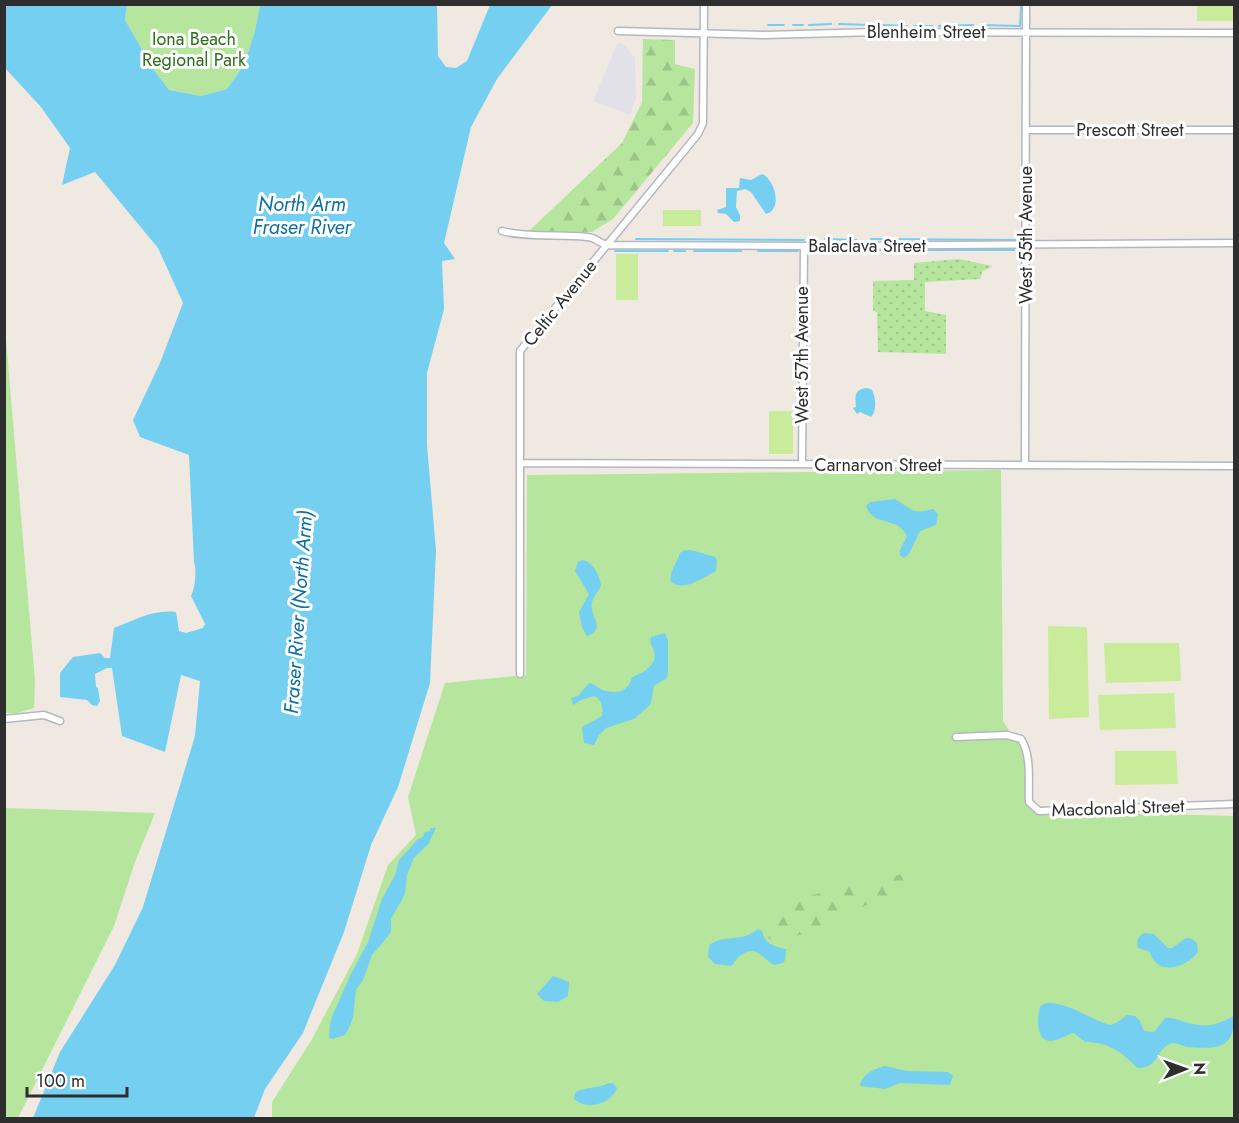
<svg xmlns="http://www.w3.org/2000/svg" width="1239" height="1123" font-family="Jost,sans-serif">
  <defs>
    <pattern id="forest-firs" width="22" height="20" patternUnits="userSpaceOnUse" patternTransform="scale(1.5)"><rect width="22" height="20" fill="#b6e59e"/><path d="M5 1l3.5 6h-7zM16 11l3.5 6h-7z" fill="#9dc588"/></pattern>
    <pattern id="garden-dots" width="8" height="8" patternUnits="userSpaceOnUse" patternTransform="scale(1.5)"><rect width="8" height="8" fill="#b6e59e"/><path d="M2 2h.1M6 6h.1" fill="none" stroke="#9dc588" stroke-width="1.8" stroke-linecap="round"/></pattern>
  </defs>
  <rect width="100%" height="100%" fill="#efe9e1"/>
  <path fill="#e3e1e8" d="M618,42L625,45L635,58L636,98L630,115L593,101Z"/>
  <path fill="#b6e59e" d="M127,5H260L255,31L244,65L227,89L201,96L169,90L154,70L125,20Z
    M4,316L35,681L34,708L17,713H5Z
    M1001,470L1003,721L1012,735L1026,746L1029,802L1039,811L1234,816V1118H272V1102L311,1041L357,954L388,865L416,835L408,797L445,683L526,675L527,475Z
    M5,808L155,813L135,862L114,926L18,1118H4Z"/>
  <path fill="url(#forest-firs)" d="M643,39L675,40V64L695,69L693,123L613,219L592,232L529,231L622,143L642,102Z
    M916,868H927L930,875L841,917L831,911L824,917L819,930L799,935L778,944L768,938L781,913L800,898L871,881L888,879Z"/>
  <path fill="url(#garden-dots)" d="M959,259L992,266L982,272L980,279L925,282V311L946,315V354L878,352L877,312L873,311V281L914,280V263Z"/>
  <path fill="#c9ec9a" d="M1197,5H1234V21H1197Z
    M663,210H701V226H663Z
    M616,254H638V300H616Z
    M769,411H793V454H769Z
    M1048,626L1087,627L1089,717L1049,719Z
    M1179,643L1181,681L1106,683L1104,643Z
    M1174,693L1176,728L1100,730L1098,695Z
    M1115,751H1176L1178,784L1115,785Z"/>
  <path fill="#75cff0" d="M4,5H127L125,20L154,70L169,90L201,96L227,89L244,65L255,31L260,5H437L438,56L446,67L456,68L467,61L490,5H552L497,79L471,127L444,243L455,259L442,261L444,309L427,373V445L436,551L430,683L398,787L371,845L344,932L311,1013L303,1033L265,1089L254,1118H33L60,1052L115,965L143,907L195,736L200,681L181,675L165,752L122,736L112,668H107L95,674L96,687L98,688L100,701L97,706L92,705L87,700L60,697V673L73,657L100,653L105,658H110L114,628C134,620 155,609 176,612L179,631L186,633L203,628L205,624L191,596C195,589 197,570 194,562L189,455L140,437L133,420L160,363L183,303L158,248L95,172L62,185L70,148L41,107L5,68Z
    M762,174C775,179 783,210 766,214L751,192L745,189L737,191L736,207L740,215V221L734,222L726,214L718,213L717,210L726,207V188H739L740,178L751,180Z
    M867,388L872,390C876,398 877,410 871,417L860,412L857,414L853,408L856,407C855,396 854,389 867,388Z
    M895,499C912,509 912,515 933,509L938,514L936,525L920,531L909,554L904,558L900,555V550L907,536C898,516 873,527 866,506L870,502Z
    M685,550C696,550 704,554 715,557L717,560L716,571C702,578 685,592 671,582C669,570 677,564 680,553Z
    M583,560C594,563 599,575 601,585C599,592 594,595 592,602C588,616 608,628 587,636L582,627L579,612L589,594L575,571L578,562Z
    M665,633L668,640V674L666,679C646,689 657,687 650,705L634,719L606,728L599,735L594,745L584,743L582,727L602,716C603,708 602,699 594,696L581,700L573,705L571,698L578,696L589,683C596,684 599,690 606,691C618,694 629,691 632,677C643,673 658,665 654,651C652,644 649,645 651,637Z
    M430,828H436L429,843L414,858L407,875L405,894L391,919V931L389,935L372,955L363,980L356,990L353,1018L347,1032L345,1035L332,1039L329,1038L330,1024L333,1014L352,972L368,942L382,899L395,875L399,860L418,839L423,837L424,833L430,831Z
    M758,929L762,931C764,943 774,947 786,949L785,960L783,963L774,965C762,958 756,944 741,955C736,958 735,963 731,966L715,964L708,957L709,945C727,933 739,944 758,929Z
    M1144,933L1154,934L1168,948H1172L1186,938L1192,939L1197,943L1198,952C1186,968 1157,977 1150,952L1138,948C1136,941 1138,936 1144,933Z
    M553,976L569,982L568,996L558,1002L544,1001L537,994Z
    M1046,1003C1070,1002 1088,1019 1110,1025L1116,1023L1127,1015L1135,1016L1140,1021L1144,1031L1154,1032L1165,1018C1174,1017 1180,1021 1188,1023C1210,1028 1215,1025 1234,1016C1235,1050 1215,1049 1187,1047C1183,1046 1177,1043 1173,1043C1156,1046 1160,1069 1137,1068C1123,1052 1107,1042 1085,1042L1074,1033C1067,1034 1063,1038 1056,1040C1035,1046 1037,1018 1040,1006Z
    M885,1066L907,1071L948,1072L953,1076L950,1085L900,1083L885,1089L860,1086C862,1074 874,1069 885,1066Z
    M609,1083H613L617,1088C611,1104 587,1111 574,1099L575,1093C585,1086 598,1089 609,1083Z"/>
  <g fill="none" stroke-linecap="round" stroke-linejoin="round">
    <path stroke="#75cff0" stroke-width="2" d="M839,24L871,25
      M768,25H784
      M793,25H803
      M809,25L831,24
      M882,25L907,26
      M981,25L1020,26L1021,7
      M914,26H933
      M939,26L973,25
      M636,239L804,240
      M825,239L856,240
      M871,239L1015,240
      M892,250H910
      M915,250H1014
      M615,251H668
      M674,251H685
      M694,251H741
      M758,251H798
      M814,251L884,250"/>
    <g stroke="#b4b7c1" stroke-width="9">
      <path id="street" d="M618,31L764,35L877,32L1234,33
        M1026,130H1234
        M502,231C531,238 558,234 587,237C596,237 599,244 608,245L804,246L1234,243
        M521,463L1234,466
        M802,464L804,246
        M1025,465L1026,4
        M520,674V351L698,134L703,123L704,4
        M4,719L44,715L60,721
        M956,737L1007,735L1021,739C1032,756 1028,783 1029,802L1039,811L1234,804"/>
    </g>
    <use href="#street" stroke="#fff" stroke-width="6"/>
  </g>
  <g text-anchor="middle" stroke-width="6" stroke-linejoin="round" paint-order="stroke">
    <g font-size="18" fill="#2e2e2e" stroke="#fff">
      <text x="926" y="38">Blenheim Street</text>
      <text x="1130" y="136">Prescott Street</text>
      <text transform="translate(1026 235) rotate(-90)" y="6">West 55th Avenue</text>
      <text x="867" y="252">Balaclava Street</text>
      <text transform="translate(560 303) rotate(-51)" y="6">Celtic Avenue</text>
      <text transform="translate(802 355) rotate(-90)" y="6">West 57th Avenue</text>
      <text x="878" y="471">Carnarvon Street</text>
      <text transform="translate(1118 808) rotate(-2)" y="6">Macdonald Street</text>
    </g>
    <g font-size="18" fill="#2c6e1b" stroke="#fff">
      <text x="194" y="45">Iona Beach<tspan x="194" dy="21">Regional Park</tspan></text>
    </g>
    <g font-size="20" font-style="italic" fill="#0d6fa3" stroke="#fff">
      <text x="302" y="211">North Arm<tspan x="302" dy="23">Fraser River</tspan></text>
      <text transform="translate(298 612) rotate(-86)" y="7">Fraser River (North Arm)</text>
    </g>
  </g>
  <rect width="1239" height="1123" fill="none" stroke="#2e2e2e" stroke-width="12"/>
  <g transform="translate(1185 1069) rotate(89)" stroke="#ffffff" stroke-width="4.5" paint-order="stroke">
  <path d="M0-4.5L10 22L0 15L-10 22Z" fill="#2e2e2e"/>
  <text y="-9" font-size="16" font-weight="bold" text-anchor="middle" fill="#2e2e2e">N</text>
  </g>
  <path d="M27 1087v9h100v-9" fill="none" stroke="#2e2e2e" stroke-width="3"/>
  <text x="36" y="1087" font-size="18" fill="#2e2e2e" stroke="#ffffff" stroke-width="4.5" paint-order="stroke">100 m</text>
</svg>
